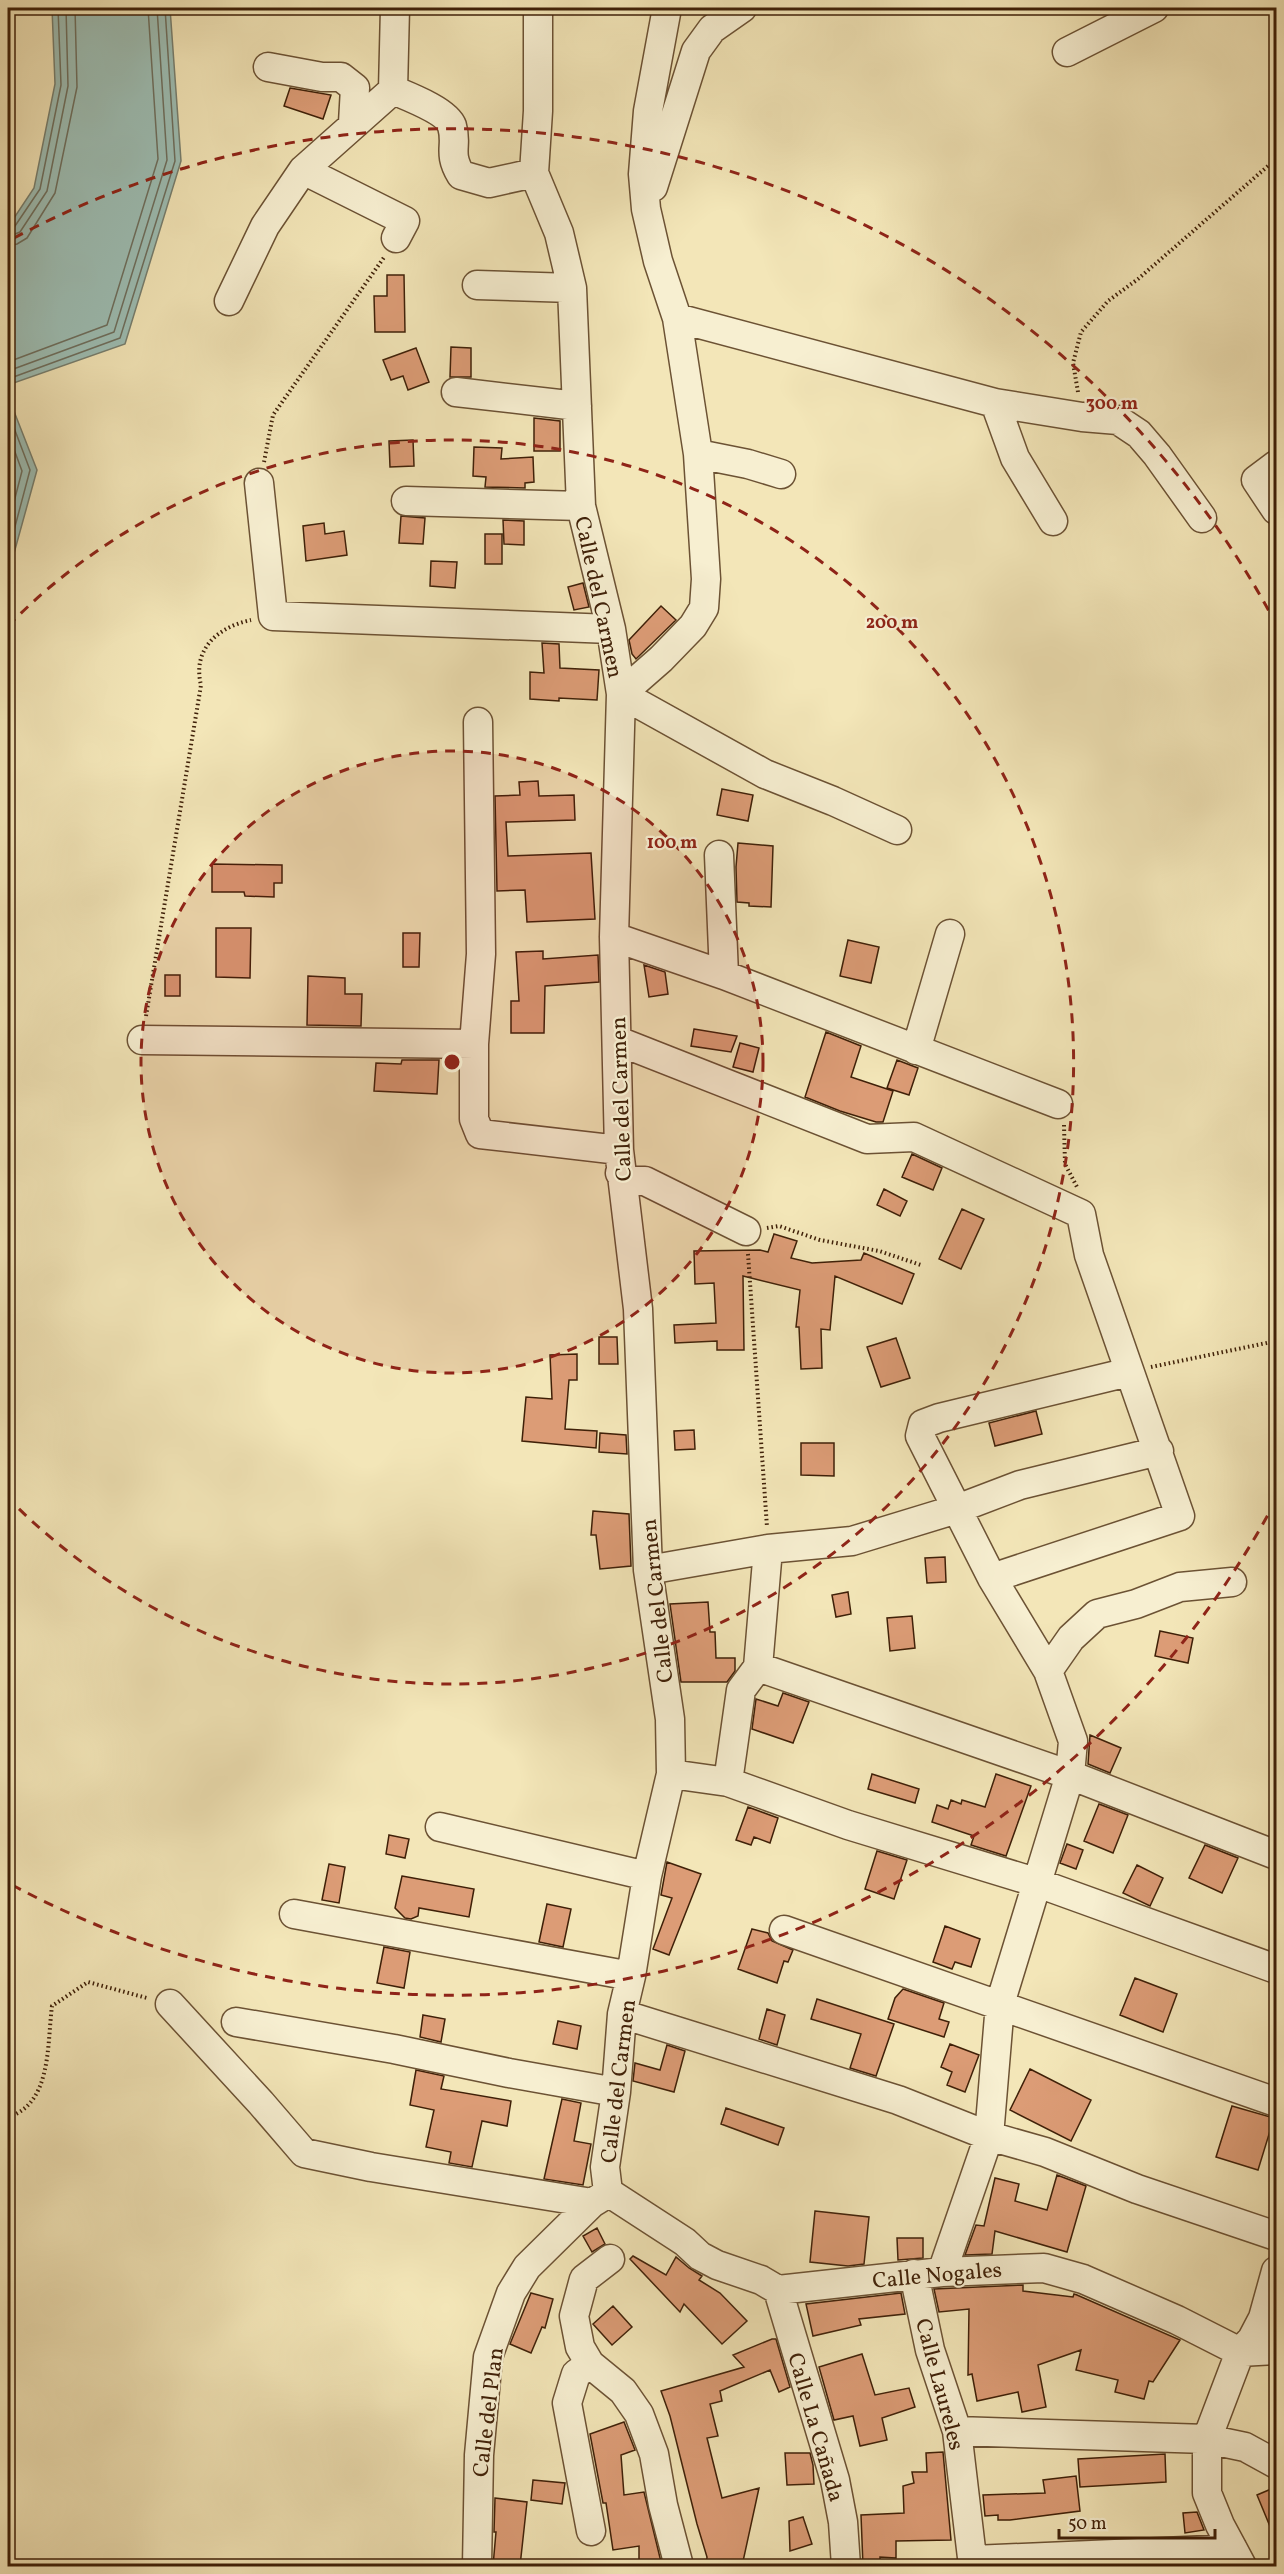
<svg xmlns="http://www.w3.org/2000/svg" width="1284" height="2574" font-family="Vollkorn,serif">
  <rect width="100%" height="100%" fill="#f3e6b8"/>
  <filter id="stains"><feTurbulence type="fractalNoise" baseFrequency=".00333" numOctaves="4"/><feColorMatrix values="0 0 0 0 .2 0 0 0 0 .09 0 0 0 0 .02 0 0 0 .5 -.17"/></filter>
  <radialGradient id="worn" r=".72"><stop offset=".6" stop-color="#630" stop-opacity="0"/><stop offset="1" stop-color="#630" stop-opacity=".3"/></radialGradient>
  <path fill="#9dbeb4" stroke="#777f6f" stroke-width="1.5" d="M52,8H170L181,161L125,344L8,385V227L34,188L55,84Z
    M8,396L37,470L8,575Z"/>
  <g fill="none" stroke-linecap="round" stroke-linejoin="round">
    <path stroke="#6e6f5e" stroke-width="1.5" d="M8,229L15,226L40,189L61,85L58,8
      M8,237L20,232L47,191L68,86L66,8
      M8,246L17,244L27,238L55,193L77,87L75,8
      M8,362L107,325L158,159L148,8
      M8,371L114,332L167,160L157,8
      M8,379L120,338L175,161L165,8
      M8,412L30,470L8,553
      M8,433L22,471L8,525"/>
  </g>
  <path fill="#dc9c76" stroke="#3f2008" stroke-width="1.5" d="M290,88L331,95L323,119L284,106Z
    M387,275H404L405,332H375L374,296H387Z
    M451,347L471,348V377H450Z
    M416,348L429,382L408,390L403,376L391,380L383,360Z
    M534,418L560,421V451H534Z
    M413,440L414,466L390,467L389,441Z
    M474,447L502,448L501,459L533,457L534,482L525,483V488L485,487L486,477L473,476Z
    M401,516L425,518L423,544L399,543Z
    M503,520L524,521V545L504,544Z
    M324,523L325,534L344,531L347,555L306,561L303,526Z
    M485,534H502V564H485Z
    M431,561L457,562L455,588L430,586Z
    M583,583L589,607L574,610L568,587Z
    M661,606L676,620L636,659L632,654L629,640Z
    M542,643L559,644L560,668L599,670L597,700L559,698V701L530,699V672L544,673Z
    M538,781L539,796L574,795L575,820L506,822L508,856L591,853L595,919L527,922L525,890L497,891L495,796L520,795L519,782Z
    M722,789L753,795L748,821L717,815Z
    M738,843L773,846L771,907L749,906V903L737,902L736,867Z
    M212,864L282,865V883H274V897L245,896L244,892H212Z
    M216,928H251L250,978L216,977Z
    M403,933H420L419,967H403Z
    M848,940L879,947L871,983L840,976Z
    M543,951V959L598,955L599,982L545,986L544,1033H511V1001H519L516,952Z
    M644,965L665,972L668,994L649,997Z
    M165,975H180V996H165Z
    M308,976L345,978V994H362L361,1026L307,1025Z
    M694,1029L737,1036L731,1052L691,1046Z
    M826,1032L861,1046L851,1077L893,1091L883,1122H876L840,1111L805,1097Z
    M740,1043L759,1048L753,1072L733,1067Z
    M402,1060H439L437,1094L374,1091L376,1063L401,1064Z
    M897,1060L918,1068L909,1095L887,1088Z
    M912,1154L942,1168L933,1190L902,1177Z
    M884,1189L907,1201L900,1216L877,1205Z
    M962,1209L984,1219L961,1269L939,1259Z
    M774,1234L797,1241L791,1258L812,1263L861,1260L864,1253L914,1274L902,1304L835,1276L830,1330L821,1329L822,1368L801,1369L799,1327H796L800,1290L743,1276L744,1350H717V1341L675,1343L674,1325L716,1323L714,1283L695,1284L694,1251L760,1250L768,1252Z
    M599,1337H617L618,1364H599Z
    M896,1338L910,1378L881,1387L867,1347Z
    M577,1354V1380H569L565,1429L597,1431L596,1448L522,1441L526,1397L552,1399L550,1355Z
    M1036,1411L1042,1434L995,1446L989,1423Z
    M694,1430L695,1449L675,1450L674,1431Z
    M600,1433L626,1435L627,1454L599,1452Z
    M801,1443H834V1476L801,1475Z
    M593,1511L629,1514L631,1566L600,1569L596,1535H591Z
    M945,1557L946,1582L927,1583L925,1558Z
    M848,1592L851,1614L836,1617L832,1595Z
    M708,1602L710,1632H715L716,1658H735V1671L727,1682H681L670,1604Z
    M912,1616L915,1648L890,1651L887,1618Z
    M1160,1631L1193,1638L1188,1663L1155,1656Z
    M783,1693L809,1702L793,1743L752,1729L756,1699L778,1706Z
    M1090,1735L1121,1748L1110,1773L1088,1764Z
    M872,1774L919,1789L915,1803L868,1789Z
    M996,1774L1031,1786L1006,1856L971,1845L974,1836L932,1822L937,1805L948,1809L951,1800L961,1804L962,1800L985,1807Z
    M1099,1804L1128,1815L1113,1853L1084,1841Z
    M748,1807L778,1818L770,1843L754,1837L751,1845L736,1840Z
    M389,1835L409,1839L405,1858L386,1854Z
    M1067,1844L1083,1850L1076,1869L1060,1863Z
    M1205,1845L1238,1858L1222,1893L1189,1878Z
    M877,1851L907,1860L894,1899L865,1889Z
    M667,1862L701,1874L669,1955L653,1949L672,1898L661,1895Z
    M329,1864L345,1867L339,1903L322,1900Z
    M1137,1865L1163,1878L1150,1906L1123,1893Z
    M402,1876L474,1889L469,1917L419,1908L418,1916L411,1919L405,1918L395,1908Z
    M547,1904L571,1909L563,1947L539,1942Z
    M945,1926L980,1939L971,1967L955,1962L952,1969L933,1962Z
    M752,1929L768,1933L772,1941L793,1950L788,1962L784,1961L777,1983L738,1969Z
    M384,1947L410,1952L404,1988L377,1983Z
    M1135,1978L1177,1994L1163,2032L1120,2015Z
    M903,1989L944,2003L939,2019L949,2022L944,2037L888,2019L895,1998Z
    M817,1999L894,2024L876,2076L850,2068L861,2034L811,2019Z
    M767,2009L785,2015L777,2045L759,2039Z
    M423,2015L445,2019L441,2042L420,2037Z
    M558,2021L581,2026L577,2049L553,2044Z
    M950,2044L979,2055L965,2092L947,2085L952,2072L941,2067Z
    M667,2045L685,2051L674,2092L633,2081L635,2063L660,2070Z
    M1030,2069L1091,2100L1071,2141L1010,2110Z
    M416,2070L444,2076L441,2089L511,2101L507,2126L482,2121L472,2167L449,2163L451,2152L426,2147L434,2110L410,2105Z
    M562,2099L581,2103L574,2141L591,2144L583,2185L544,2179Z
    M1232,2106L1274,2118L1258,2170L1216,2157Z
    M726,2108L784,2128L778,2145L721,2124Z
    M1057,2175L1086,2186L1067,2252L995,2231L992,2254L965,2255L976,2225L984,2226L995,2178L1019,2184L1015,2201L1047,2210Z
    M815,2211L869,2217L864,2264L848,2266L810,2262Z
    M597,2228L605,2244L592,2252L583,2236Z
    M897,2238H923V2258L898,2260Z
    M633,2256L666,2275L676,2257L689,2268L702,2276L699,2280L720,2293L747,2321L722,2344L684,2304L680,2312L630,2259Z
    M1023,2285V2291L1073,2297L1074,2294L1077,2295L1180,2340L1153,2382L1149,2381L1144,2399L1115,2392L1118,2380L1076,2370L1081,2350L1038,2365L1046,2407L1022,2412L1018,2392L977,2401L972,2374L968,2375L969,2309L939,2312L934,2289Z
    M531,2293L553,2299L545,2328L542,2327L531,2353L510,2344Z
    M901,2293L905,2314L859,2319L861,2325L813,2336L806,2304Z
    M613,2306L632,2327L612,2345L593,2324Z
    M772,2339H776L790,2387L779,2392L770,2370L720,2391L722,2401L710,2404L718,2436L707,2438L722,2498L759,2488L742,2566H706L707,2557L697,2524L670,2416L661,2391L744,2367L733,2355Z
    M862,2354L875,2395L909,2388L915,2407L882,2418L887,2440L860,2446L853,2416L834,2420L819,2367Z
    M624,2422L635,2450L621,2455L624,2495L644,2492L662,2566H639V2546L613,2550L606,2503H603L590,2434Z
    M943,2452L951,2540L896,2541V2558L880,2557V2566H863L861,2515L904,2513L903,2486L914,2483L912,2472H927L926,2453Z
    M785,2453H810L813,2465L814,2484L787,2485Z
    M1165,2454L1166,2482L1080,2487L1078,2459Z
    M1076,2476L1080,2511L1010,2520H998V2515L985,2516L983,2495L1045,2493L1043,2480Z
    M533,2480L565,2483L562,2504L531,2500Z
    M1276,2487V2541L1257,2495Z
    M495,2498L527,2502L520,2566H493L496,2532H494Z
    M1197,2512L1204,2530L1185,2533L1183,2513Z
    M803,2517L812,2544L790,2551L789,2521Z"/>
  <g fill="none" stroke-linecap="round" stroke-linejoin="round">
    <g stroke="#6c5234" stroke-width="31">
      <path id="minor" d="M538,8V111L534,173L559,233L572,288L581,506L611,629L621,694L614,937L619,1150L638,1309L648,1570L670,1719L671,1774L647,1876L631,1976L622,2014L616,2092L605,2167L608,2192
        M667,8L648,111L643,174L646,209L658,261L677,318L698,454L706,579L704,608L693,626L661,659L621,694L765,774L833,801L897,830
        M1067,52L1154,8
        M268,67L322,77H341L355,88L353,123
        M393,90C407,96 447,111 452,126C458,146 447,152 461,175L489,183L534,173
        M393,90L395,8
        M303,170L405,221L396,238
        M653,187L696,51L712,29L742,8
        M477,285L572,288
        M229,301L265,226L303,170L393,90
        M677,318L995,403L1082,417L1118,420L1139,434L1157,455L1202,518
        M456,392L577,406
        M995,403L1015,458L1053,521
        M698,454L748,464L781,474
        M1276,465L1256,480L1276,510
        M259,483L273,616L611,629
        M406,501L581,506
        M478,722L481,954L474,1044V1119L480,1134L619,1150
        M719,855L724,975
        M614,937L724,975L1058,1104
        M142,1040L474,1044
        M618,1041L867,1139L914,1137L1081,1214L1089,1255L1180,1516L992,1578
        M916,1050L950,934
        M620,1173L632,1181H645L746,1231
        M648,1570L768,1549L852,1541L957,1509L1020,1485L1159,1451
        M758,1667L1070,1775L1276,1855
        M1048,1671L1071,1638L1097,1614L1136,1604L1180,1587L1232,1582
        M671,1774L728,1782L848,1825L1035,1882L1276,1969
        M728,1782L741,1690L758,1667L768,1549
        M440,1827L647,1876
        M294,1914L631,1976
        M784,1930L1276,2102
        M170,2004L261,2103L304,2153L371,2167L592,2203
        M622,2014L898,2100L989,2136L1045,2152L1137,2189L1276,2236
        M236,2022L394,2049L509,2073L616,2092
        M608,2192L685,2242L700,2256L717,2265L761,2280L778,2290L942,2272L1044,2268L1083,2279L1177,2320L1240,2352L1276,2350
        M610,2259L584,2279L574,2316L580,2347L590,2364L623,2391L639,2414L654,2454L663,2505L679,2566
        M942,2272L989,2136L1000,2004L1070,1775L1073,1741L1048,1671L992,1578L920,1436L923,1424L939,1418L1129,1372
        M914,2274L930,2350L957,2431L973,2566
        M778,2290L835,2480L843,2522L846,2566
        M590,2364L576,2374L567,2403L591,2531
        M957,2431L1207,2439L1245,2447L1276,2464
        M973,2560L1233,2549
        M477,2566L479,2455L488,2357L511,2293L527,2267L592,2203L605,2195
        M1242,2566L1220,2525L1207,2493V2439L1240,2352L1252,2339L1263,2318L1276,2271"/>
    </g>
    <path stroke="#3f2008" stroke-width="4" stroke-dasharray="1.5 3" stroke-linecap="butt" d="M1078,392L1073,363L1081,332L1108,301L1138,279L1276,159
      M264,462L273,415L385,256
      M146,1016L201,685C192,649 218,627 251,620
      M1064,1125L1065,1164L1077,1187
      M767,1228L779,1226L820,1240L879,1251L921,1265
      M748,1254L767,1527
      M1151,1367L1276,1341
      M8,2117C52,2104 47,2044 52,2006L88,1982L147,1998"/>
    <use href="#minor" stroke="#f7efd1" stroke-width="28"/>
  </g>
  <circle cx="452" cy="1062" r="311" fill="#8f2418" fill-opacity=".12"/>
  <g fill="none" stroke="#8f2418" stroke-width="3" stroke-dasharray="10 8">
    <circle cx="452" cy="1062" r="311"/>
    <path d="M8 626A622 622 0 1 1 8 1498"/>
    <path d="M1276 1500A933 933 0 0 1 14 1886M14 238A933 933 0 0 1 1276 624"/>
  </g>
  <g text-anchor="middle" stroke-width="4.5" stroke-linejoin="round" paint-order="stroke">
    <g font-size="22" fill="#3f2008" stroke="#f7efd1">
      <text transform="translate(600 597) rotate(78)" y="8">Calle del Carmen</text>
      <text transform="translate(620 1099) rotate(-92)" y="8">Calle del Carmen</text>
      <text transform="translate(656 1601) rotate(-96)" y="8">Calle del Carmen</text>
      <text transform="translate(617 2081) rotate(-83)" y="8">Calle del Carmen</text>
      <text transform="translate(937 2274) rotate(-5)" y="8">Calle Nogales</text>
      <text transform="translate(941 2384) rotate(75)" y="8">Calle Laureles</text>
      <text transform="translate(487 2412) rotate(-83)" y="8">Calle del Plan</text>
      <text transform="translate(817 2427) rotate(74)" y="8">Calle La Cañada</text>
    </g>
  </g>
  <circle cx="452" cy="1062" r="9" fill="#8f2418" stroke="#f7efd1" stroke-width="3"/>
  <g font-size="18" text-anchor="middle" font-weight="bold" fill="#8f2418" stroke="#f7efd1" stroke-width="4.5" stroke-linejoin="round" paint-order="stroke">
    <text x="1112" y="409">300 m</text>
    <text x="892" y="628">200 m</text>
    <text x="672" y="848">100 m</text>
  </g>
  <rect width="1284" height="2574" fill="none" stroke="#f3e6b8" stroke-width="30"/>
  <rect x="9" y="9" width="1266" height="2556" fill="none" stroke="#3f2008" stroke-width="3"/>
  <rect x="15" y="15" width="1254" height="2544" fill="none" stroke="#3f2008" stroke-width="1.5"/>
  <path d="M1059 2529v9h156v-9" fill="none" stroke="#3f2008" stroke-width="3"/>
  <text x="1068" y="2529" font-size="18" fill="#3f2008" stroke="#f7efd1" stroke-width="4.5" paint-order="stroke">50 m</text>
  <rect width="100%" height="100%" filter="url(#stains)"/>
  <rect width="100%" height="100%" fill="url(#worn)"/>
</svg>
